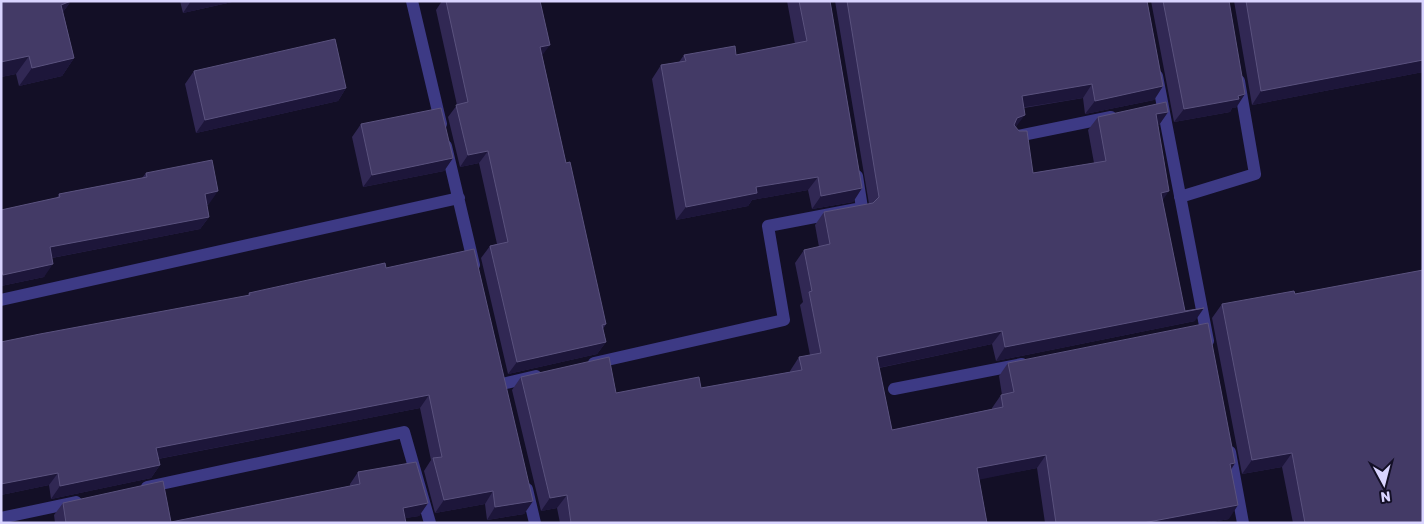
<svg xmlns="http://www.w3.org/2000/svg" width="1424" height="524" font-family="Rubik,sans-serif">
  <rect width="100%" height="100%" fill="#130f26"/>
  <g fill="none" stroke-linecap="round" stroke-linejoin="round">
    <path stroke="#3d3a85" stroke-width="12" d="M412,1L441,124
      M1157,76L1208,341
      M1013,137L1111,117
      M446,146L474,265
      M1180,197L1255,174L1239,81
      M1,300L459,198
      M594,363L784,320L768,226L862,208L857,176
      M502,384L536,376
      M894,389L1022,364
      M1230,452L1243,523
      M147,487L404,432L430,523
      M527,489L535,523
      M1,518L76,502"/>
  </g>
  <path fill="#312854" d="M71,1L63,12L74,58L62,76L19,86L16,74L1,77Z
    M180,1H233L232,2L183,13Z
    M442,1H540L542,55L566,163L606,324L603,329L606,342L597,354L508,374L481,258L490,246L497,244L479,163L460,167L448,117L457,105L436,10Z
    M787,1H830L862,188L853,202L812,209L808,190L752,200L748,206L676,220L652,79L661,65L679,62L684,55H736L795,44Z
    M835,1H1147L1163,86L1154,100L1085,114L1083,98L1024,108L1016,127L1033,173L1094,163L1088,130L1098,117L1168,112L1159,125H1158L1162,201L1185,311L1195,321L996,361L992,344L879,368L892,430L992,409V408L1001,395H1002L999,376L1008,363L1235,463L1231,470L1229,519L1206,523H1045L1037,468L979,479L987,523H560L557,508L541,511L512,390L521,377L616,393L701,388L790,372V371L799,357L810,355L800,305L803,302L795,263L804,250L819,247L815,225L824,212L869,204Z
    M1151,1H1229L1236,108H1232L1230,112L1174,122Z
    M1234,1H1423V72L1252,105Z
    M194,71L346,88L338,101L196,133L185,84Z
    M361,124L453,158L444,171L363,187L352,137Z
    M146,173L209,204L207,205L209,217L200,229L52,258L44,277L1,286V210L57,198L59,194L142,178Z
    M386,268L533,501L524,514L487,520L485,504L435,513L424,471L431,460L420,408L158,459L160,465L151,478L51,499L49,485L1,495L248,295L249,293Z
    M1295,294L1423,523H1293L1282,467L1242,474L1212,318L1222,304Z
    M358,472L428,503L419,516L405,518L406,523H55L54,515L63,503L171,522L350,486V484Z"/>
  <path fill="#1d163a" d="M71,1L58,19L61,5Z
    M191,1H233L232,2L183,13Z
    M550,45L541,57L540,47Z
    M29,56L16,74L1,77V62Z
    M74,58L62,76L19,86L32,68Z
    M1423,60V72L1252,105L1261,91Z
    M1092,84L1083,98L1013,109L1022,96Z
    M1163,86L1154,100L1085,114L1095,101Z
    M346,88L338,101L196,133L205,120Z
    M1245,94L1236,108H1232L1230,112L1174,122L1184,109Z
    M1168,112L1159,125L1146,127L1156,114Z
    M1025,115L1015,128L1007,131L1017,118Z
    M488,151L479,163L460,167L468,155Z
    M453,158L444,171L363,187L372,175Z
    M818,177L808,190L752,200L748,206L676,220L686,207L756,187Z
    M862,188L853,202L812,209L821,196Z
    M218,191L209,204L196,206L205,194Z
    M1169,191L1160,204L1161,193Z
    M209,217L200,229L41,260L50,247Z
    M53,264L44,277L1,286V276L3,275Z
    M1204,308L1195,321L996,361L1005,347Z
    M1002,331L992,344L868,370L877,357Z
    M606,342L597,354L508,374L517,362Z
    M429,395L420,408L147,461L156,448Z
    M1292,453L1282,467L1242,474L1252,460Z
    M1046,455L1037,468L968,482L977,468Z
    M1235,463L1226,477L1230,464Z
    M160,465L151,478L51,499L60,486Z
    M58,473L49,485L1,495V484Z
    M493,491L485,504L435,513L444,500Z
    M567,495L557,508L541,511L550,498Z
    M533,501L524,514L487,520L495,507Z
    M428,503L419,516L394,520L403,508Z
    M1238,505L1229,519L1206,523H1143Z"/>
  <path fill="#433a66" stroke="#5a527e" d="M1,1H71L61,5L74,58L32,68L29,56L1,62Z
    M446,1H540L550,45L540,47L566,163L570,162L606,324L602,325L606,342L517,362L490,246L508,242L488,151L468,155L456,105L468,102Z
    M799,1H830L862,188L821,196L818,177L756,187L757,193L686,207L661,65L686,61L684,55L735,46L736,55L807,41Z
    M847,1H1147L1163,86L1095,101L1092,84L1022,96L1025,115L1017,118L1014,125L1019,131H1027L1033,173L1106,161L1098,117L1166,102L1168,112L1156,114L1169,191L1161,193L1185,311L1204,308L1005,347L1002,331L877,357L892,430L1003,407L1001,395L1014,392L1008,363L1208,323L1235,463L1230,464L1238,505L1143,523H1056L1046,455L977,468L987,523H571L567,495L550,498L521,377L609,357L616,393L699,377L701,388L802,370L799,357L821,353L809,292L812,291L804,250L830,244L824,212L873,203L879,197Z
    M1163,1H1229L1245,94L1238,96L1239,99L1184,109Z
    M1246,1H1423V60L1261,91Z
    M335,39L346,88L205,120L194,71Z
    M441,108L453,158L372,175L361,124Z
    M212,160L218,191L205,194L209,217L50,247L53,264L3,275L1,268V210L60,197L59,194L147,177L146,173Z
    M474,249L533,501L495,507L493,491L444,500L433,458L442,457L429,395L156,448L160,465L60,486L58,473L1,484V342L40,334L250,295L249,293L385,263L386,268Z
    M1423,270V523H1305L1292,453L1252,460L1222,304L1294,291L1295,294Z
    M416,462L428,503L403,508L406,523H66L63,503L163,481L171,522L360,484L358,472Z"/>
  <rect width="1424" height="524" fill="none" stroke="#d9d4ff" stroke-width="5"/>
  <g transform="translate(1384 484) rotate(173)" stroke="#130f26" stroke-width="4" paint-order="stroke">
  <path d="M0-4L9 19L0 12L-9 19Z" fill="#d9d4ff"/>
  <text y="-8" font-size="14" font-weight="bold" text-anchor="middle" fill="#d9d4ff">N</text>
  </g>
</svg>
